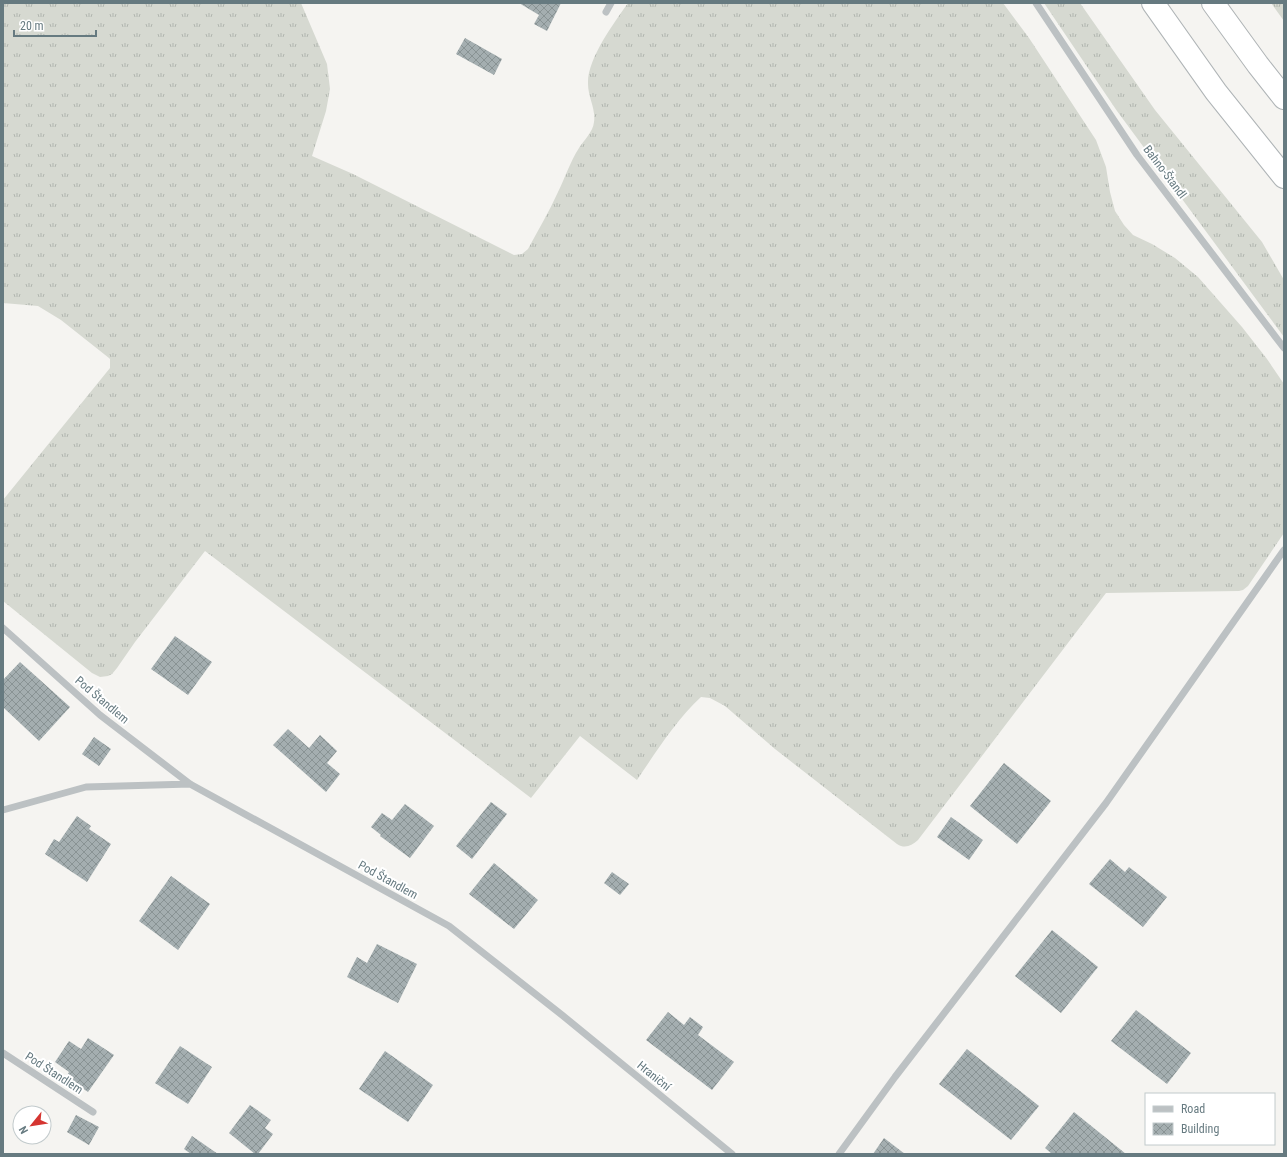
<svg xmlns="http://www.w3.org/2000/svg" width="1287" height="1157" font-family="'Roboto Condensed',sans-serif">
  <defs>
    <pattern id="grass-tufts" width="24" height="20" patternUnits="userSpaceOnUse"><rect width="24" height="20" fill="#d6d9d1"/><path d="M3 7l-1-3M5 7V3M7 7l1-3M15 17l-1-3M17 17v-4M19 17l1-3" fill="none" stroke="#b1b5af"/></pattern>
    <pattern id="building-cross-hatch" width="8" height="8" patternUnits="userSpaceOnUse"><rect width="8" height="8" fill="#a4aeb0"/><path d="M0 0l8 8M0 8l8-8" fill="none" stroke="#899394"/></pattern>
  </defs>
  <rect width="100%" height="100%" fill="#f5f4f1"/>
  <path fill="url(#grass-tufts)" d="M3,3H301L327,64L330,89L326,111L312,156L353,174L514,255L522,254L528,249C538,230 549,212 558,192C565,178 570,162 579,148C584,140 593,132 594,122C596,109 588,97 588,84C587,59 614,23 628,3H1003L1029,38L1096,140L1106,167L1110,192L1115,211L1124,225L1133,235L1152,244L1175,258L1198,277L1242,327L1267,359L1284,384V533L1248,586L1243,590L1239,591L1106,593L918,840C911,846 905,849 897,844L775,749L725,706L710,698L701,697C676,720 656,752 637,780L580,736L531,798L205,551L135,642L117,668L112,674L108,676L100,677L92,673L3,601V500L110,368V359L109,358L61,320L38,306L3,303Z
    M1044,3H1080L1155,110L1262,242L1284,280V337L1117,111Z
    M1271,3H1284V21Z"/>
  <path fill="url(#building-cross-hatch)" d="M519,3H561L547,31L534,24L539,15Z
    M465,38L502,59L494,75L456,54Z
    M175,636L212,662L188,695L151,669Z
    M20,662L70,707L39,741L3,707V680Z
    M288,729L309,748L320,735L337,751L327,763L340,774L326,792L273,745Z
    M94,737L111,749L99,766L82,754Z
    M1004,763L1051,801L1017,844L970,806Z
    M491,802L507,814L472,859L456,846Z
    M405,804L434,826L410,858L380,836L381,835L371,827L382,813L392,820Z
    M77,816L91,826L89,829L111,844L87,882L45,854L54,839L59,842Z
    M951,817L983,840L969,860L937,837Z
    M1110,859L1125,872L1129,867L1167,897L1143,927L1089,884Z
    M494,863L538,900L514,929L469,894Z
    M612,872L629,884L620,895L604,883Z
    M171,876L210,904L178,950L139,921Z
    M1052,930L1098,967L1061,1013L1015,976Z
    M377,944L417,964L398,1003L347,977L357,957L367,963Z
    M1136,1010L1191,1053L1167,1084L1111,1041Z
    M668,1012L684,1025L690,1017L703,1027L698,1035L734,1062L712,1090L646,1040Z
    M88,1038L114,1055L88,1092L66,1077L69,1072L55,1062L69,1041L81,1049Z
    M180,1046L212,1067L188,1104L155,1083Z
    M967,1049L1039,1106L1011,1140L939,1084Z
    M385,1051L433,1085L408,1122L359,1089Z
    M250,1105L271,1120L265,1128L273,1134L258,1154H255L229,1133Z
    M1074,1112L1126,1154H1052L1045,1148Z
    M76,1115L99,1127L89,1145L67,1132Z
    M192,1136L218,1154H191L184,1149Z
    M884,1138L905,1154H873Z"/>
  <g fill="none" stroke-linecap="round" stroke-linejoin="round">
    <g stroke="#afb4b6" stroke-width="24">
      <path id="highway" d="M1153,3L1216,92L1284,177
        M1213,3L1258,65L1284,98"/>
    </g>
    <path stroke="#bcc1c3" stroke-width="7" d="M1036,3L1137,155L1284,348
      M606,12L611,3
      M3,628L100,715L190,784L449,926L562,1015L732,1154
      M3,810L86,787L190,784
      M3,1053L93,1112
      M839,1154L895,1077L1106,803L1284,550"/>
    <use href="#highway" stroke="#fff" stroke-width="22"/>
  </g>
  <g text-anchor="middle" stroke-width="4" stroke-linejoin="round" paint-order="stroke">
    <g font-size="12" fill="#667a80" stroke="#fff">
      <text transform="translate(1165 172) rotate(53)" y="4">Bahno-Štandl</text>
      <text transform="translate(102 700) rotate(40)" y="4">Pod Štandlem</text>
      <text transform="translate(388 880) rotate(29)" y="4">Pod Štandlem</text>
      <text transform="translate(54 1073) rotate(33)" y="4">Pod Štandlem</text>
      <text transform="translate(654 1076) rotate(39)" y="4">Hraniční</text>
    </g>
  </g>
  <rect width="1287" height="1157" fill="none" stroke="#667a80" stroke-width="8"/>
  <rect x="1145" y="1093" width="130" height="52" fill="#ffffff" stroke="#c2cacc"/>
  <rect x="1153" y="1106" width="20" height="6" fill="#bcc1c3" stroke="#c2cacc"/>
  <text x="1181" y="1113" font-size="12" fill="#667a80">Road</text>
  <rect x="1153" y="1123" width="20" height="12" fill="url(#building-cross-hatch)" stroke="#c2cacc"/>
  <text x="1181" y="1133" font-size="12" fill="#667a80">Building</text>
  <g transform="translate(32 1125) rotate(240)"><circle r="19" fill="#ffffff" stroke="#c2cacc"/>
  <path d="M0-3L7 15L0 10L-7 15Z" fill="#d53531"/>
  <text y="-6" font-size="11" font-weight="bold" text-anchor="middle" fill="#667a80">N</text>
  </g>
  <path d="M14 30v6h82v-6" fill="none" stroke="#667a80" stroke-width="2"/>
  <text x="20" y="30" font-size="12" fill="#667a80" stroke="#ffffff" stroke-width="3" paint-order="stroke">20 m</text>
</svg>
